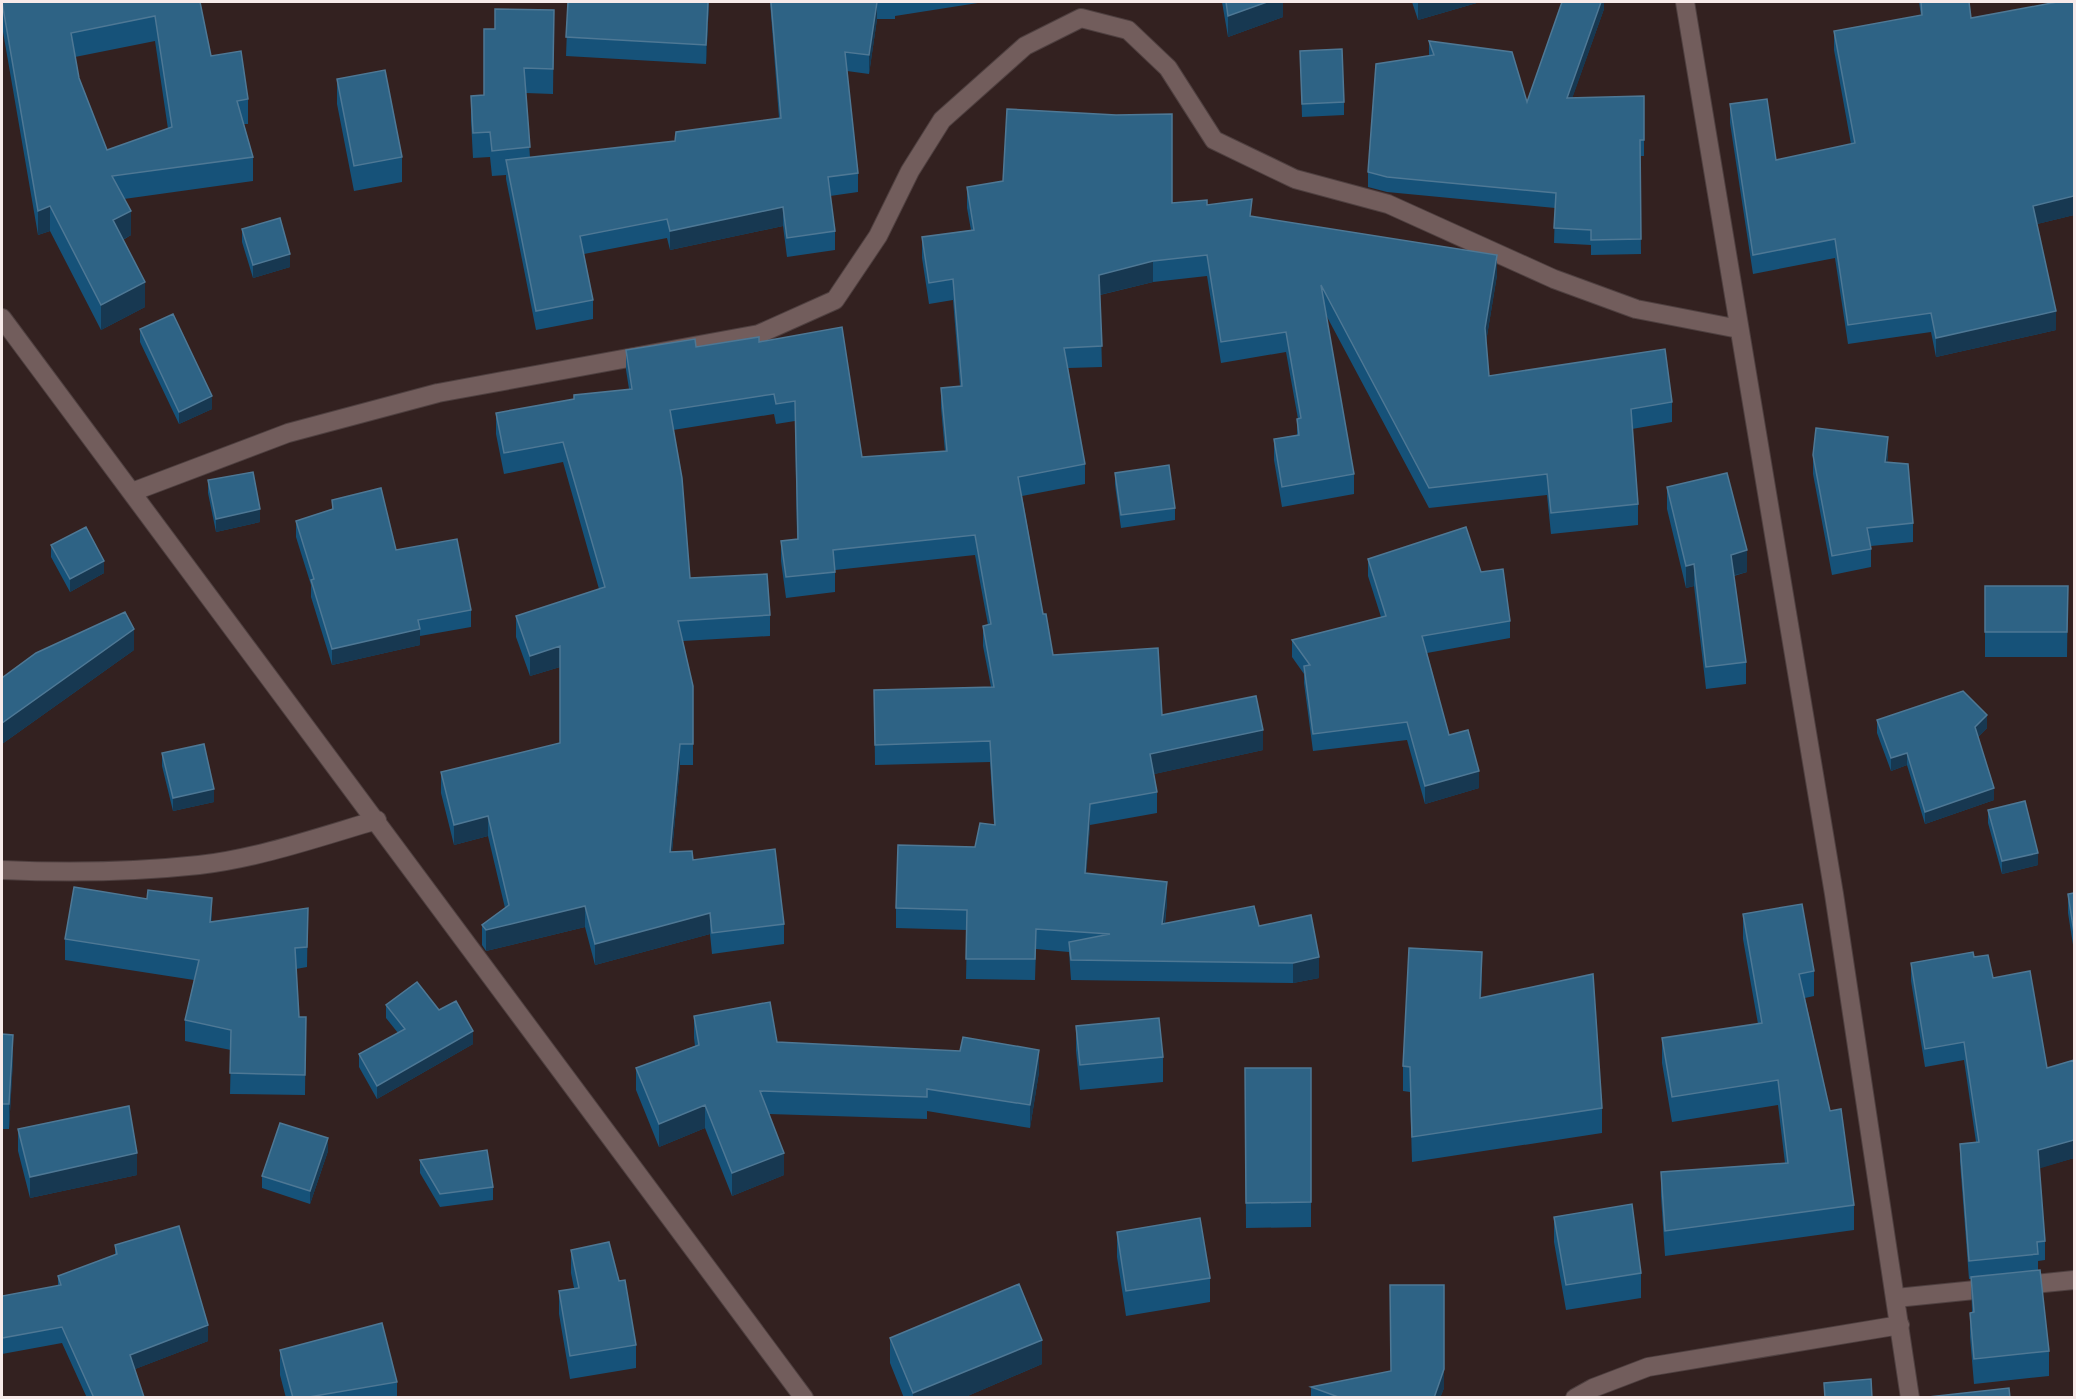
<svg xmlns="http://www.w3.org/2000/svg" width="2076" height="1399" font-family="Bitter,serif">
  <rect width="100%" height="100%" fill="#332120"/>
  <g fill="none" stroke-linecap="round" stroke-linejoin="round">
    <g stroke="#4f4040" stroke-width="20">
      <path id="street" d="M1685,2L1834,894L1910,1398
        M2,318L804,1398
        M132,492L288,433L438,393L759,334L835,300L878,236L910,171L942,120L1025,46L1081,18L1128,30L1168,68L1214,140L1295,179L1388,204L1554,279L1636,309L1739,329
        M2,870C67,873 133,872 199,865C259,858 319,837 377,820
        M1896,1298L2074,1280
        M1575,1398L1593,1388L1648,1367L1900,1325"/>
    </g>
    <use href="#street" stroke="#725d5c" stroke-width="18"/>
  </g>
  <path fill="#165279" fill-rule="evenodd" d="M2,2H200L211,56L248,99V124H244L253,157V181L124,199L131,235L123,240L145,307L101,330L50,231L38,235L2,26ZM155,41L168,129L107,150L79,78L75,57Z
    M568,2H709L706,64L566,56Z
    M770,2H984L895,16V19H877L869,74L847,71L858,173V192L830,196L835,231V250L787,257L783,226L670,250L667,238L584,254L593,300V319L536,330L506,179V175L492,176L490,157L473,158L471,121V96L484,95L495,29L554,10L553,94L526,93L530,158L675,141L779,118Z
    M1222,2H1283V17L1228,37Z
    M1412,2H1480L1418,20Z
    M1604,2V9L1572,98L1644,96V156H1640L1641,254L1591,255V245L1554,243L1555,208L1387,192L1368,187V172L1429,56V41L1527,102Z
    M1919,2H1969L1971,18L2074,215L2037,224L2056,330L1936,357L1931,332L1848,344L1835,258L1753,274L1730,123V104L1776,160L1851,144L1834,50V31L1921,16Z
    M1300,51L1344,102V115L1302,117Z
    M337,79L402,157V182L354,191L337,104Z
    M967,187L1172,203L1207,205L1252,217L1497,275L1486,342L1489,376L1672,402V422L1632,429L1638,504V525L1551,534L1547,495L1429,508L1326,315L1354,474V494L1282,507L1274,460V439L1297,435V419H1298L1286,352L1221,363L1207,276L1153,282L1100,295L1102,367L1068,368L1085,464V484L1022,496L1043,614L1053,655L1162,715L1263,750L1154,774L1157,792V813L1090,825L1086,873L1167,902L1165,924L1259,926L1319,978L1293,983L1071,980L1069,952L1036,949L1035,980L966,979L967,930L896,928V908L975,847L994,825L990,762L875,765L874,690L991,687L983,646V626L988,625L975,555L835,570V592L786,598L781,561V541L797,539L795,421L776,424L774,414L673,430L690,578L770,615V636L683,641L693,686V765H680L672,852L693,860L784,924V944L712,954L710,934L595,965L585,927L486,951L482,945V925L505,908L488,836L454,845L441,793V772L560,743V667L530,676L516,637V616L599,589L563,462L504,474L496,434V413L629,389L626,370V350L696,347L759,342L862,457L945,452L941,408V388L960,386L953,300L929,304L922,258V237L971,230L967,208Z
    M242,229L290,267L253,278L242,242Z
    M140,329L212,409L179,424L140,342Z
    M1813,455H1888L1887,463L1913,523V542L1871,546V567L1832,575L1813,474Z
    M1115,473L1175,508V520L1121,528L1115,485Z
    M208,480L260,522L216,532L208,493Z
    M1667,487L1747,572L1734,576L1746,662V684L1706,689L1694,586L1686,588L1667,509Z
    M332,500L471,610V627L420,636V645L332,665L311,597V585L296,537V521L332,509Z
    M51,545L104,573L70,592L51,557Z
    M1368,559L1481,572L1510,621V638L1427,653L1449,735L1479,788L1425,804L1407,740L1313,751L1304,683V674L1292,657V640L1381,617L1368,576Z
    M1985,586H2068L2067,657H1985Z
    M134,650L2,744V678Z
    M1877,720L1987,728L1978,737L1994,800L1925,824L1907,765L1891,771L1877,733Z
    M162,753L214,802L173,811L162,766Z
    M1988,810L2038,865L2002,874L1988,823Z
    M2074,893V951L2068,913V894Z
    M308,908L307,967L296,969L299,1017H306L305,1095L230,1094L231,1050L185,1041V1020L194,980L65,960V939L212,922Z
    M1743,914L1814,971V996L1805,998L1830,1111L1854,1205V1230L1665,1256L1661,1197V1172L1785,1163L1778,1105L1672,1122L1662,1063V1038L1758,1024L1743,939Z
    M1974,957L2047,1068L2074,1060V1158L2039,1168L2045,1241V1260L2038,1261V1270L2049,1351V1376L1974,1384L1970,1337V1313L1972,1312L1971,1279H1969L1960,1162V1144L1976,1142L1964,1060L1925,1067L1911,981V963Z
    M1482,977L1481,997L1602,1108V1133L1412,1162L1410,1092L1403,1091V1066Z
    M386,1005L439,1010L473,1044L377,1099L359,1067V1054L398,1033L386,1018Z
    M694,1016L777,1042L1039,1072L1030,1128L927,1111V1119L769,1114L784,1175L732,1196L705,1128L659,1147L636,1090V1068L695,1046L694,1038Z
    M1076,1026L1163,1057V1082L1080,1090L1076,1051Z
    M2,1034L13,1060L9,1129H2Z
    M1245,1068H1311V1227L1246,1228Z
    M18,1129L137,1175L30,1198L18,1151Z
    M328,1151L310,1204L262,1188V1176Z
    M420,1160L493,1187V1200L440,1207L420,1173Z
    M1554,1217L1641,1273V1298L1566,1310L1554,1242Z
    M1117,1232L1210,1278V1302L1126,1316L1117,1257Z
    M115,1245L208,1341L135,1369L144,1398H87L62,1343L2,1354V1296L58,1286V1276L115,1255Z
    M571,1250L636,1345V1368L570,1379L559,1314V1291L574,1288L571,1273Z
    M890,1338L1042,1364L963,1398H904L890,1363Z
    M280,1350L397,1382V1398H286L280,1375Z
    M1311,1387L1444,1388L1440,1398H1311Z"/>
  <path fill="#173851" d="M708,2H709L706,64V45Z
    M877,2V19L869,74V55Z
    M1267,2H1283V17L1228,37V16Z
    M1418,2H1480L1418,20Z
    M1601,2H1604V9L1567,113V98Z
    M2074,196V215L2033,225V206Z
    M50,206V231L38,235V211Z
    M783,207V226L670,250V231Z
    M131,211V235L113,245V220Z
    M290,254V267L253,278V265Z
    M1497,255V275L1485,348V328Z
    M1153,261V282L1099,295V275Z
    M145,282V307L101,330V305Z
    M2056,311V330L1936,357V338Z
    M212,396V409L179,424V412Z
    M1888,437V455L1885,481V462Z
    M260,509V522L216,532V519Z
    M1747,550V572L1731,576V555Z
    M104,561V573L70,592V579Z
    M1694,564V586L1686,588V566Z
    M134,629V650L2,744V723Z
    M420,629V645L332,665V649Z
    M560,646V667L530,676V656Z
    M1987,715V728L1975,740V727Z
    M1263,730V750L1150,775V754Z
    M680,744V765L670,873V852Z
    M1907,753V765L1891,771V758Z
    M1479,771V788L1425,804V786Z
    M1994,788V800L1925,824V812Z
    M214,789V802L173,811V798Z
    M1090,804V825L1085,893V873Z
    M488,816V836L454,845V825Z
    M2038,853V865L2002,874V861Z
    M1167,882V902L1162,944V924Z
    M212,898V919L210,942V922Z
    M585,906V927L486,951V930Z
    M710,913V934L595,965V944Z
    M1482,952V977L1480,1023V998Z
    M1319,957V978L1293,983V963Z
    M473,1031V1044L377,1099V1086Z
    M13,1035V1060L9,1129V1104Z
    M1039,1050V1072L1030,1128V1105Z
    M705,1105V1128L659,1147V1124Z
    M328,1138V1151L310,1204V1191Z
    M2074,1140V1158L2038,1169V1150Z
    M137,1153V1175L30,1198V1177Z
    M784,1153V1175L732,1196V1173Z
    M208,1325V1341L130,1371V1355Z
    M1042,1340V1364L963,1398H913V1393Z
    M1444,1369V1388L1440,1398H1434Z"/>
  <path fill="#2e6385" stroke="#4e7895" stroke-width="1.5" fill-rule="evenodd" d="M2,2H200L211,56L241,51L248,99L237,101L253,157L112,176L131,211L113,220L145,282L101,305L50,206L38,211ZM155,16L172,127L107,150L79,78L71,33Z
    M568,2H708L706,45L566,37Z
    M771,2H877L869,55L845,52L858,173L828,177L835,231L787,238L783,207L670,231L667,219L580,236L593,300L536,311L506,160L675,141L676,132L781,118Z
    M1226,2H1267L1228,16Z
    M1562,2H1601L1567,98L1644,96V140H1640L1641,239L1591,240V230L1554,228L1556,193L1387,177L1368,172L1376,64L1434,55L1429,41L1512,52L1527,102Z
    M1921,2H1969L1971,18L2057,2H2074V196L2033,206L2056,311L1936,338L1931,313L1848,325L1835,239L1753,255L1730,104L1767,99L1776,160L1855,143L1834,31L1922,15Z
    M495,9L554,10L553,69L524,68L530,147L492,151L490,132L473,133L471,96L484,95V29H495Z
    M1342,49L1344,102L1302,104L1300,51Z
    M385,70L402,157L354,166L337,79Z
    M1007,109L1116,115L1172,114V203L1207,200V205L1252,199L1250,216L1497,255L1485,328L1489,376L1665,349L1672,402L1631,409L1638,504L1551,513L1547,474L1429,488L1321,285L1354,474L1282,487L1274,439L1299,435L1297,419L1301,418L1286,332L1221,342L1207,255L1153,261L1099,275L1102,346L1064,348L1085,464L1018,477L1043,614H1046L1053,655L1158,648L1162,715L1256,696L1263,730L1150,754L1157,792L1090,804L1085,873L1167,882L1162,924L1254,906L1259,926L1311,915L1319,957L1293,963L1071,960L1069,942L1110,934L1036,929L1035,959H966L967,910L896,908L898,845L975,847L980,823L995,825L990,741L875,745L874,690L994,687L983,626L991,624L975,535L833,550L835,572L786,577L781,541L798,539L795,401L776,404L774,394L670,410L682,478L690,578L767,574L770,615L678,621L693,686V744H680L670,852L692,851L693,860L775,849L784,924L712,933L710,913L595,944L585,906L486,930L482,925L509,905L488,816L454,825L441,772L560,743V646L530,656L516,616L605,587L563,442L504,453L496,413L574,399V395L632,389L626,350L695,339L696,347L759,337V342L842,327L862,457L947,451L941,388L962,386L953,279L929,283L922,237L974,230L967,187L1003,181Z
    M280,218L290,254L253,265L242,229Z
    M173,314L212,396L179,412L140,329Z
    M1816,428L1888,437L1885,462L1908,464L1913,523L1867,528L1871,549L1832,556L1813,455Z
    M1169,465L1175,508L1121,515L1115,473Z
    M253,472L260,509L216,519L208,480Z
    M1727,473L1747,550L1731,555L1746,662L1706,667L1694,564L1686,566L1667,487Z
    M381,488L396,550L457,539L471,610L418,620L420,629L332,649L311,580L314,579L296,521L333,509L332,500Z
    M86,527L104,561L70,579L51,545Z
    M1466,527L1481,572L1503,569L1510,621L1422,636L1449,735L1468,730L1479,771L1425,786L1407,722L1313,734L1304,666L1310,665L1292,640L1386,616L1368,559Z
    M1985,586H2068L2067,632H1985Z
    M125,612L134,629L2,723V678L36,653Z
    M1963,691L1987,715L1975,727L1994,788L1925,812L1907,753L1891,758L1877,720Z
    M204,744L214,789L173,798L162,753Z
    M2025,801L2038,853L2002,861L1988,810Z
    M74,887L147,899L148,890L212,898L210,922L308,908L307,947L295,948L299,1017H306L305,1075L230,1073L231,1030L185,1020L199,960L65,939Z
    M2074,893V933L2068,894Z
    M1802,904L1814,971L1799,974L1830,1111L1841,1109L1854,1205L1665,1231L1661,1172L1788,1163L1778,1080L1672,1097L1662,1038L1762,1023L1743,914Z
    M1409,948L1482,952L1480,998L1593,974L1602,1108L1412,1137L1410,1067L1403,1066Z
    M1973,952L1974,957L1988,955L1993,978L2030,971L2047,1068L2074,1060V1140L2038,1150L2045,1241L2037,1242L2038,1254L1969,1261L1960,1144L1979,1142L1964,1042L1925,1049L1911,963Z
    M417,982L439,1010L456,1001L473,1031L377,1086L359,1054L405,1029L386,1005Z
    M770,1002L777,1042L960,1051L963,1037L1039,1050L1030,1105L927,1089V1097L760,1091L784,1153L732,1173L705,1105L659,1124L636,1068L699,1045L694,1016Z
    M1159,1018L1163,1057L1080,1065L1076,1026Z
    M2,1034L13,1035L9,1104H2Z
    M1245,1068H1311V1202L1246,1203Z
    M129,1106L137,1153L30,1177L18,1129Z
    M280,1123L328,1138L310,1191L262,1176Z
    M487,1150L493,1187L440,1194L420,1160Z
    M1632,1204L1641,1273L1566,1285L1554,1217Z
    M1200,1218L1210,1278L1126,1291L1117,1232Z
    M179,1226L208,1325L130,1355L144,1397L94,1398L62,1327L2,1338V1296L61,1285L58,1276L117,1254L115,1245Z
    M609,1242L619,1281L625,1280L636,1345L570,1356L559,1291L579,1288L571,1250Z
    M2040,1270L2049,1351L1974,1359L1970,1313L1974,1312L1971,1277Z
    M1019,1284L1042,1340L913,1393L890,1338Z
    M1390,1285H1444V1369L1434,1398H1341L1311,1387L1391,1371Z
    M382,1323L397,1382L303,1398H293L280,1350Z
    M1871,1379L1872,1398H1825L1824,1383Z
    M2009,1388L2010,1398H1919Z"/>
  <rect width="2076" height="1399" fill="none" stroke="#f7eae9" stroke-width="6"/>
</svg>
